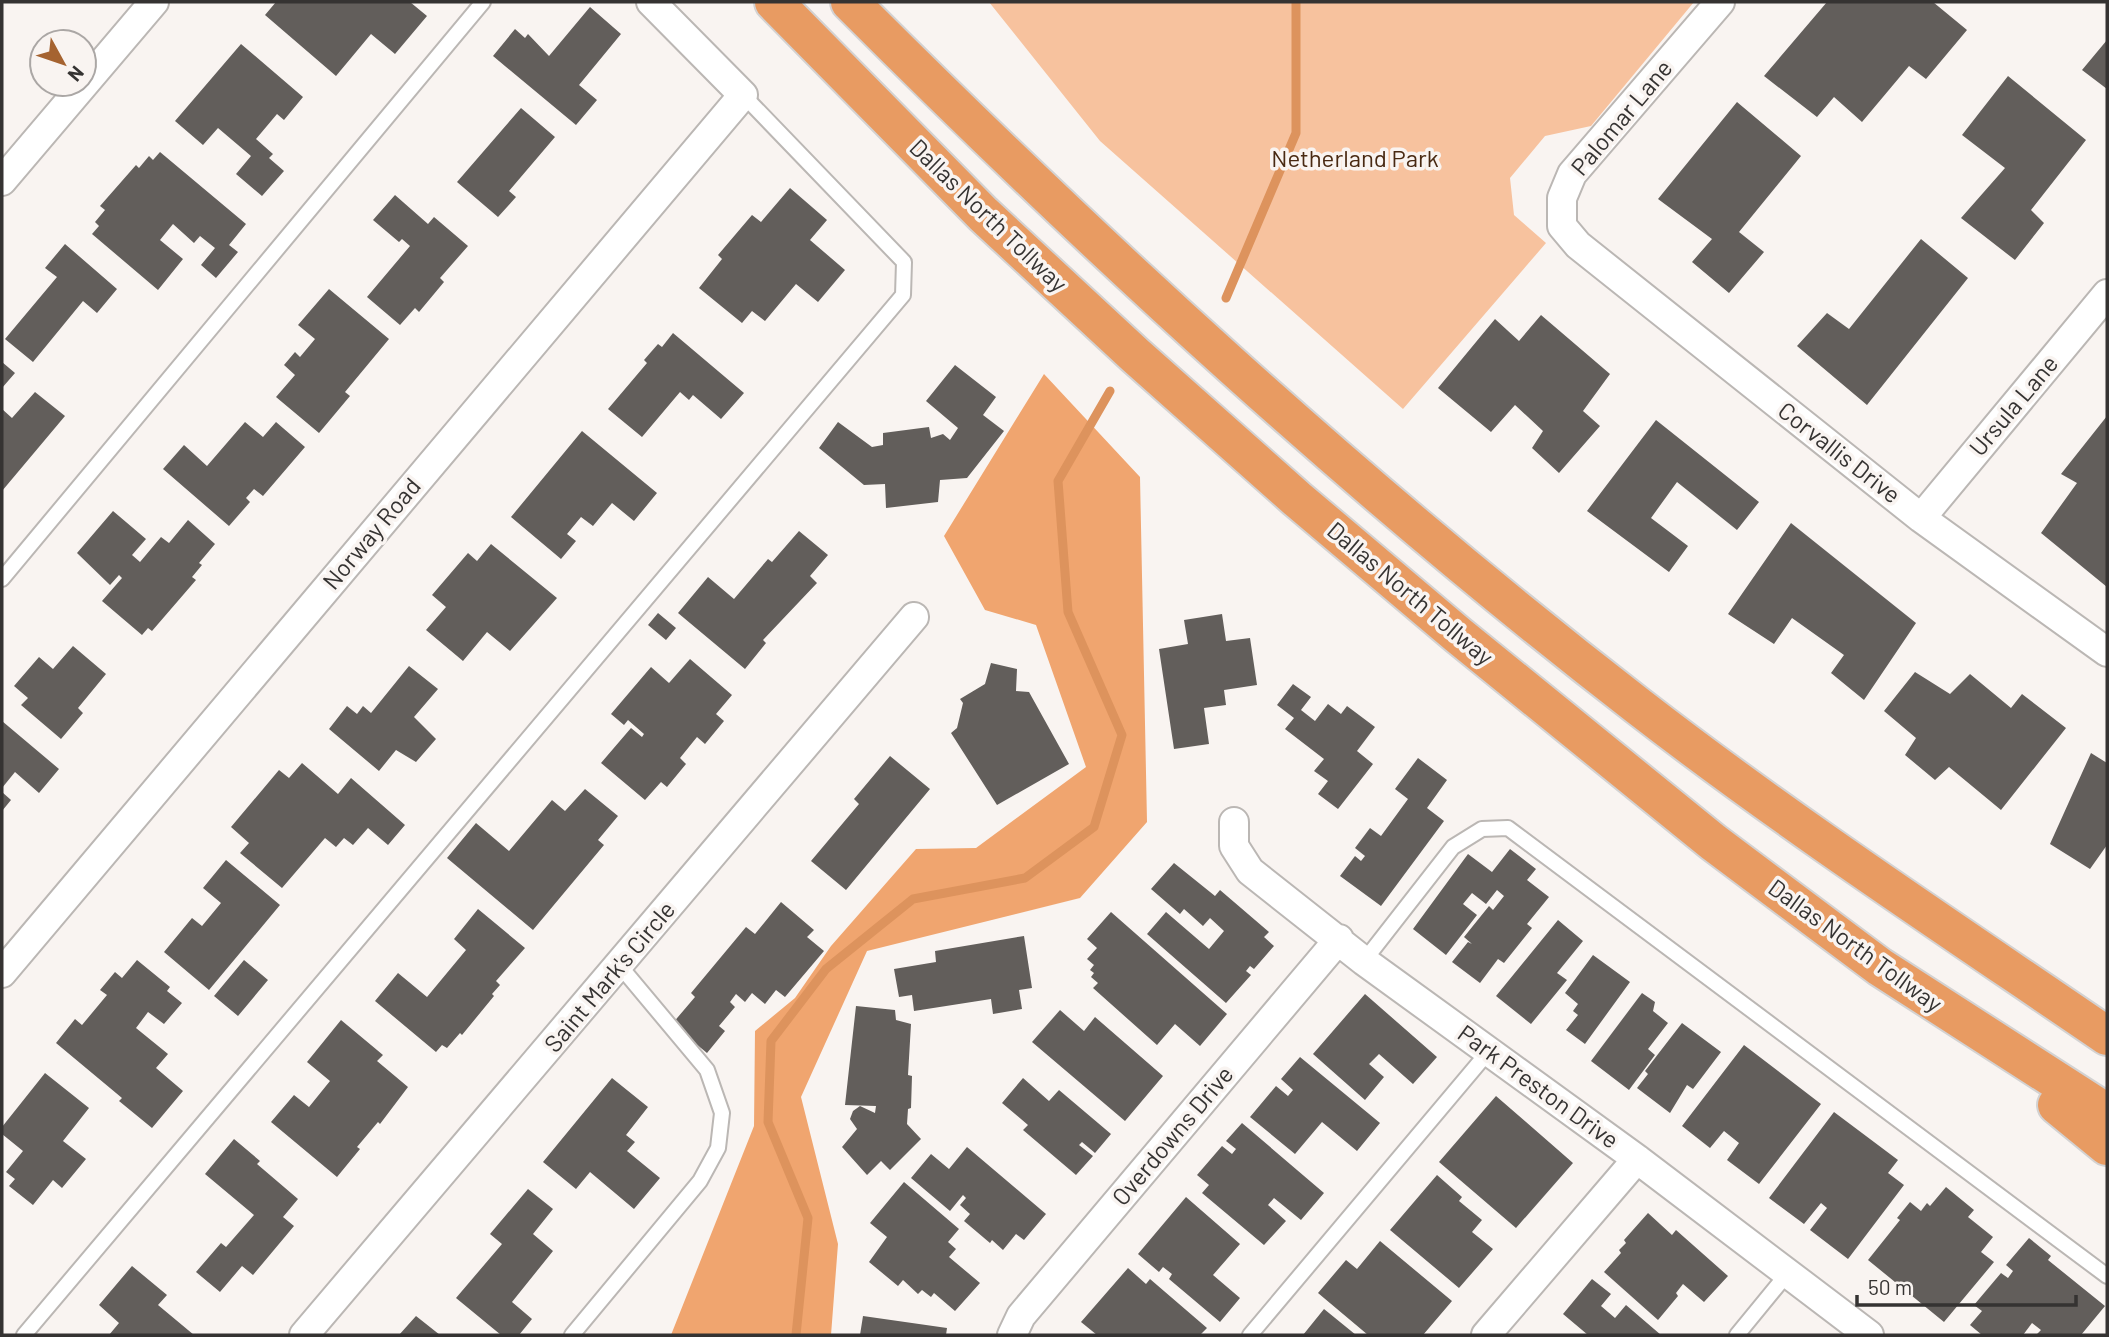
<svg xmlns="http://www.w3.org/2000/svg" width="2109" height="1337" font-family="Barlow,sans-serif">
  <rect width="100%" height="100%" fill="#f9f4f1"/>
  <path fill="#f7c29e" d="M989,2H1694L1591,126L1545,136L1510,178L1514,215L1546,243L1403,409L1100,141Z"/>
  <path fill="#f0a56f" d="M1044,374L1140,477L1147,822L1080,898L867,951L801,1097L838,1244L831,1335H671L754,1126L755,1031L795,998L831,946L916,849L976,848L1086,767L1036,625L985,610L944,536Z"/>
  <g fill="none" stroke-linecap="round" stroke-linejoin="round">
    <path stroke="#dd935d" stroke-width="9" d="M1226,298L1296,133V2
      M796,1335L808,1218L768,1122L771,1041L826,969L913,899L1025,878L1094,827L1122,735L1068,612L1058,481L1110,391"/>
  </g>
  <path fill="#625e5b" d="M276,2H410L427,16L395,54L371,34L336,76L265,15Z
    M1827,2H1933L1967,30L1926,79L1909,66L1862,122L1834,97L1817,117L1764,76Z
    M590,7L621,34L579,85L597,100L576,125L493,56L515,29L525,38L528,34L549,56Z
    M2107,40V89L2082,70Z
    M241,44L303,97L284,120L277,114L256,139L273,154L269,158L284,171L262,196L236,174L251,156L218,128L203,145L175,121Z
    M2008,76L2086,140L2031,210L2044,223L2015,260L1961,218L2005,168L1962,135Z
    M1737,102L1801,156L1739,232L1764,252L1729,293L1692,262L1712,239L1658,199Z
    M521,108L555,137L509,191L516,197L498,217L457,182Z
    M160,152L246,224L229,245L238,252L216,278L201,265L215,248L200,236L194,243L173,224L160,240L183,259L158,290L92,234L99,226L95,222L105,210L100,206L136,165L139,168L149,156L153,160Z
    M790,188L827,220L810,240L845,270L818,302L796,284L765,321L752,311L742,323L699,288L722,259L718,255L752,215L761,222Z
    M395,195L428,224L434,217L468,246L440,278L444,282L419,312L415,308L400,325L367,297L410,246L402,239L399,242L373,220Z
    M1921,239L1968,278L1867,405L1797,346L1827,313L1849,329Z
    M65,244L117,289L97,313L83,301L33,362L5,339L57,277L45,268Z
    M329,289L389,339L345,392L350,396L319,433L276,397L295,375L284,365L295,352L300,357L315,339L298,325Z
    M1541,315L1610,374L1583,411L1600,426L1559,473L1532,448L1543,431L1515,405L1491,432L1438,388L1495,319L1519,341Z
    M673,333L744,393L721,419L693,395L689,400L680,392L642,437L608,409L647,363L644,360L658,344L662,347Z
    M2,362L15,373L2,388Z
    M955,365L996,397L983,415L1004,431L967,478L940,480L938,502L886,508L885,484L864,485L819,448L838,422L872,447L883,445V433L929,427L931,438L943,434L950,440L958,428L926,401Z
    M35,392L65,416L2,491V409L12,418Z
    M2107,416V587L2041,533L2077,483L2061,474Z
    M1656,420L1759,502L1737,530L1677,482L1651,518L1688,546L1669,572L1587,511Z
    M245,422L263,437L276,422L305,447L263,496L254,489L246,498L250,502L229,526L163,469L184,445L207,466Z
    M582,431L657,493L634,521L612,503L593,526L581,517L567,534L576,541L561,559L511,517Z
    M113,511L146,539L132,555L140,562L161,537L169,543L188,520L215,544L199,563L202,565L192,577L196,580L152,631L148,628L142,635L102,601L122,578L119,575L110,585L77,553Z
    M1791,523L1916,623L1864,700L1831,673L1844,655L1792,618L1774,644L1728,614Z
    M799,531L828,555L810,576L817,583L763,640L766,643L745,669L678,613L708,577L734,599L768,559L772,562Z
    M491,544L557,598L510,651L487,632L463,661L426,630L446,607L432,595L468,553L477,561Z
    M658,613L676,628L666,640L648,625Z
    M1222,614L1226,641L1250,638L1257,685L1224,690L1226,705L1204,708L1209,744L1174,749L1159,649L1188,644L1184,620Z
    M73,646L106,674L78,708L83,713L61,739L21,705L28,698L14,686L39,657L53,669Z
    M690,659L732,695L716,714L724,721L705,744L697,737L680,758L686,764L667,787L661,782L645,800L601,763L631,728L642,737L644,734L628,720L624,725L611,714L651,667L669,683Z
    M991,663L1017,669L1016,691L1029,692L1069,764L997,805L951,733L957,728L963,703L960,699L985,684Z
    M409,666L438,689L414,717L436,739L416,762L396,750L379,771L329,729L347,706L357,714L363,706L371,713Z
    M1915,672L1950,694L1970,674L2011,708L2022,694L2066,728L2001,810L1949,767L1935,780L1905,755L1916,738L1884,711Z
    M1293,684L1311,697L1301,710L1315,721L1328,704L1341,714L1347,706L1375,727L1357,751L1373,764L1338,809L1318,794L1328,781L1314,771L1324,759L1285,729L1294,718L1277,705Z
    M2,721L59,769L39,793L15,772L2,788Z
    M2091,753L2107,763V845L2090,869L2050,844Z
    M890,756L930,789L846,890L811,861L859,804L854,799Z
    M1418,758L1447,780L1427,808L1444,821L1381,906L1340,876L1355,856L1361,861L1365,856L1355,848L1370,828L1381,836L1408,799L1395,789Z
    M302,763L338,794L351,778L405,825L388,845L368,828L353,845L344,838L336,847L325,838L282,888L240,853L249,843L231,827L279,770L289,778Z
    M585,789L618,816L598,840L604,845L533,930L447,858L476,823L509,851L552,800L565,811Z
    M2,792L11,800L2,811Z
    M1510,849L1536,869L1527,880L1549,897L1527,924L1532,928L1504,963L1498,959L1480,983L1452,962L1468,942L1472,944L1464,937L1489,906L1493,910L1504,896L1497,890L1486,904L1472,893L1463,904L1477,915L1446,955L1413,929L1468,854L1492,872Z
    M226,860L280,905L209,990L164,952L192,918L202,926L221,903L203,888Z
    M1174,863L1215,896L1220,890L1269,932L1264,937L1274,946L1254,969L1250,966L1246,971L1251,975L1226,1003L1147,934L1166,912L1209,949L1224,931L1210,918L1203,926L1184,909L1180,914L1151,889Z
    M781,902L814,930L807,937L824,951L785,997L776,990L765,1004L752,993L745,1002L736,994L730,1002L735,1007L719,1026L725,1031L707,1053L672,1024L695,997L691,993L746,927L755,934Z
    M478,909L525,948L496,981L500,985L492,994L494,996L462,1035L460,1033L447,1048L442,1045L436,1052L375,1001L398,973L427,997L466,950L454,939Z
    M1111,912L1227,1014L1200,1046L1175,1024L1157,1045L1093,988L1098,983L1091,977L1094,973L1090,970L1094,965L1087,959L1097,948L1087,939Z
    M1558,920L1583,941L1557,973L1567,980L1531,1024L1496,996Z
    M1024,936L1032,988L1019,990L1022,1009L993,1014L991,999L914,1011L912,995L899,997L894,969L936,962L935,951Z
    M1593,955L1630,982L1585,1044L1566,1030L1578,1015L1573,1011L1578,1004L1565,993Z
    M137,960L170,987L167,991L182,1003L164,1024L148,1012L136,1028L168,1054L156,1068L183,1091L152,1128L119,1101L122,1098L56,1043L75,1019L82,1025L107,995L100,990L115,972L122,978Z
    M244,960L268,980L238,1016L214,996Z
    M1642,993L1655,1002L1653,1011L1668,1023L1648,1049L1655,1055L1629,1090L1591,1061Z
    M1365,994L1437,1057L1413,1084L1379,1054L1369,1064L1384,1077L1365,1100L1313,1054Z
    M856,1006L895,1010L896,1020L911,1024L908,1075L912,1076L911,1108L908,1109L907,1124L921,1139L890,1170L881,1161L867,1175L842,1147L857,1129L850,1119L853,1111L860,1106L875,1113L876,1106L845,1105Z
    M1060,1010L1084,1031L1095,1017L1163,1076L1125,1121L1032,1042Z
    M341,1020L383,1055L377,1061L408,1087L380,1124L378,1122L357,1147L360,1149L337,1177L271,1122L294,1095L309,1107L330,1081L307,1062Z
    M1682,1023L1721,1052L1693,1089L1687,1085L1670,1113L1637,1088L1648,1074L1645,1071Z
    M1744,1045L1821,1104L1759,1184L1727,1160L1739,1143L1724,1131L1710,1148L1682,1126Z
    M1300,1057L1380,1123L1357,1151L1322,1122L1295,1154L1250,1117L1276,1086L1288,1096L1293,1090L1281,1079Z
    M45,1073L89,1108L63,1141L86,1159L62,1188L53,1180L33,1205L9,1186L15,1179L6,1172L23,1151L2,1134V1127Z
    M612,1078L648,1107L626,1135L635,1142L627,1151L660,1178L634,1209L590,1172L576,1189L543,1162Z
    M1023,1078L1049,1101L1059,1090L1111,1134L1095,1153L1082,1142L1079,1145L1093,1156L1076,1175L1023,1130L1028,1125L1002,1103Z
    M1496,1096L1573,1163L1516,1228L1439,1162Z
    M1834,1112L1898,1160L1888,1173L1904,1185L1848,1259L1810,1230L1827,1208L1821,1203L1804,1224L1769,1198Z
    M1242,1123L1324,1193L1301,1220L1274,1198L1268,1205L1286,1221L1264,1245L1202,1193L1209,1185L1197,1175L1222,1146L1232,1154L1236,1149L1226,1141Z
    M234,1139L260,1161L257,1164L298,1199L283,1217L294,1226L253,1275L242,1266L220,1292L196,1272L221,1243L226,1247L254,1215L205,1174Z
    M967,1147L1046,1214L1024,1240L1016,1234L1003,1250L992,1240L990,1243L964,1221L970,1214L960,1205L966,1198L963,1195L950,1211L911,1178L931,1154L949,1169Z
    M1437,1175L1462,1197L1459,1201L1482,1220L1472,1232L1493,1249L1459,1288L1390,1230Z
    M904,1182L959,1229L948,1242L956,1249L949,1257L980,1283L955,1311L934,1293L931,1297L922,1290L918,1294L903,1280L898,1286L869,1262L887,1237L870,1223Z
    M1946,1187L1974,1210L1968,1217L1993,1237L1981,1252L1994,1262L1944,1322L1868,1260L1900,1220L1897,1218L1910,1202L1921,1211L1927,1203L1930,1206Z
    M528,1189L553,1209L533,1234L553,1251L512,1302L532,1319L519,1335H501L456,1298L502,1244L490,1234Z
    M1186,1197L1240,1244L1213,1275L1240,1298L1220,1322L1169,1279L1172,1274L1163,1267L1159,1272L1138,1254Z
    M1648,1213L1672,1235L1676,1230L1728,1276L1704,1302L1683,1284L1676,1293L1678,1296L1658,1320L1604,1272L1621,1253L1619,1250L1626,1243L1624,1240Z
    M2029,1238L2051,1256L2048,1260L2105,1306L2081,1335H2036L2041,1330L2032,1323L2023,1335H1982L1970,1325L1982,1311L1974,1305L2001,1273L2008,1278L2013,1271L2006,1265Z
    M1380,1241L1452,1301L1423,1335H1368L1318,1293L1346,1260L1357,1269Z
    M132,1266L167,1295L158,1305L194,1335H109L119,1323L99,1305Z
    M1128,1268L1146,1284L1150,1279L1207,1328L1200,1335H1097L1081,1322Z
    M1592,1279L1611,1294L1601,1306L1615,1318L1626,1305L1661,1335H1588L1563,1314Z
    M1324,1309L1356,1335H1303Z
    M416,1316L440,1335H399Z
    M863,1316L947,1328L946,1335H860Z"/>
  <g fill="none" stroke-linecap="round" stroke-linejoin="round">
    <g stroke="#bbb7b4" stroke-width="18">
      <path id="lane" d="M2,579L483,2
        M1364,961L1453,847L1482,829L1508,828L2107,1276
        M24,1335L903,295L904,262L743,95
        M572,1335L700,1181L718,1148L722,1113L707,1070L620,966
        M1250,1335L1489,1051
        M1737,1335L1787,1274"/>
    </g>
    <g stroke="#bbb7b4" stroke-width="32">
      <path id="street" d="M1720,2L1572,174L1562,198V226L1578,245L1921,518L2107,652
        M2,181L154,2
        M1921,518L2107,294
        M1234,822V846L1250,871L1364,961L1637,1159L1869,1335
        M2,973L743,95L651,2
        M304,1335L914,617
        M1012,1335L1021,1316L1339,939
        M1486,1335L1637,1159"/>
    </g>
    <g stroke="#d3d2d2" stroke-width="42">
      <path id="highway" d="M774,2L983,214L1135,355L1297,499L1458,635L1713,842L1880,967L2107,1113
        M850,2C1099,251 1359,490 1638,706C1789,823 1949,928 2107,1036
        M2057,1105L2107,1146"/>
    </g>
    <use href="#lane" stroke="#fff" stroke-width="14"/>
    <use href="#street" stroke="#fff" stroke-width="28"/>
    <use href="#highway" stroke="#e89b62" stroke-width="38"/>
  </g>
  <g text-anchor="middle" stroke-width="7" stroke-linejoin="round" paint-order="stroke">
    <g font-size="24" fill="#353332" stroke="#f9f4f1">
      <text transform="translate(1622 118) rotate(-50)" y="8">Palomar Lane</text>
      <text transform="translate(988 216) rotate(44)" y="8">Dallas North Tollway</text>
      <text transform="translate(2014 406) rotate(-50)" y="8">Ursula Lane</text>
      <text transform="translate(1839 453) rotate(38)" y="8">Corvallis Drive</text>
      <text transform="translate(372 534) rotate(-50)" y="8">Norway Road</text>
      <text transform="translate(1410 594) rotate(40)" y="8">Dallas North Tollway</text>
      <text transform="translate(1855 946) rotate(36)" y="8">Dallas North Tollway</text>
      <text transform="translate(610 977) rotate(-50)" y="8">Saint Mark's Circle</text>
      <text transform="translate(1538 1087) rotate(36)" y="8">Park Preston Drive</text>
      <text transform="translate(1173 1136) rotate(-50)" y="8">Overdowns Drive</text>
    </g>
    <g font-size="24" fill="#482912" stroke="#f9f4f1">
      <text x="1355" y="167">Netherland Park</text>
    </g>
  </g>
  <rect width="2109" height="1337" fill="none" stroke="#353332" stroke-width="7"/>
  <g transform="translate(63 63) rotate(130)"><circle r="33" fill="#f9f4f1" stroke="#aba7a5" stroke-width="2"/>
  <path d="M0-5L12 26L0 18L-12 26Z" fill="#a56330"/>
  <text y="-10" font-size="19" font-weight="bold" text-anchor="middle" fill="#353332">N</text>
  </g>
  <path d="M1857 1295v10h219v-10" fill="none" stroke="#353332" stroke-width="3.5"/>
  <text x="1868" y="1295" font-size="21" fill="#353332" stroke="#f9f4f1" stroke-width="5" paint-order="stroke">50 m</text>
</svg>
